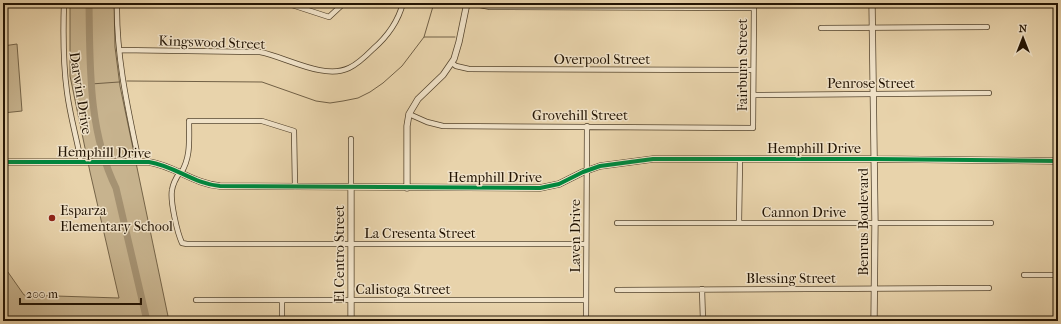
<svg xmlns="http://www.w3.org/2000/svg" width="1061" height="324" font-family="'IM FELL French Canon',serif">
  <rect width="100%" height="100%" fill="#e8d3ab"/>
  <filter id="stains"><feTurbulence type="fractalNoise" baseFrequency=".005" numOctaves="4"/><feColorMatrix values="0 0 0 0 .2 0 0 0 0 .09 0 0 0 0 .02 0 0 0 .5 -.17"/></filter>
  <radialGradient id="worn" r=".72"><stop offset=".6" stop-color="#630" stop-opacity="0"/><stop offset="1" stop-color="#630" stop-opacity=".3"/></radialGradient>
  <path fill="#c7b38e" stroke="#756448" d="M70,3H114L115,47L120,86L169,321H3V265L24,295L119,298L90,172L70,76Z
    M17,44L22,111L3,113V46Z"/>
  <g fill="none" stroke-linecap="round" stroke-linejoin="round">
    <path stroke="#716046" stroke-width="1" d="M424,37L434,3
      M127,81L262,82L316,101L330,103L343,101L358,98L370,92L383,83L402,66L424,37H455
      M91,84L119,82"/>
    <path stroke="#a59272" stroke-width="7" d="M89,3C90,65 88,131 116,188L147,321"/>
    <g stroke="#54442d" stroke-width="6">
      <path id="minor" d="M64,3C63,33 63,63 67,92C70,116 77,139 81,162
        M117,3C116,57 128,109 139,162
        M286,3L329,17L344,3
        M470,3L490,7L754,8
        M821,28L987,27
        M119,50L260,52C286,57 324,80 349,68C358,64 366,56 373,49C388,36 398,22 403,3
        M452,63L456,66L469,69L753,70
        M754,95L989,93
        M409,114L427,122L443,126L753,128L754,3
        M351,139V187
        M180,172C176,178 173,183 172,190C170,201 177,232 182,243L187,244H586
        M181,173C191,157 189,140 189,121H262L294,131L295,187
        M617,223H991
        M739,223L740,159
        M1024,275H1058
        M702,289L703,321
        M617,290L989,288
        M196,300H586
        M282,300V321
        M586,321L587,126"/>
    </g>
    <g stroke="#54442d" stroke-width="7">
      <path id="tertiary" d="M872,3L875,223L874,321
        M3,162H149C175,166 194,184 220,186L540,188L559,184L583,172L600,166L653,159H874L1058,161
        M351,187V321
        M407,188V126L409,114L418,99L443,75L454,59L459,42L467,3"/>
    </g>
    <use href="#minor" stroke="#f0e2c8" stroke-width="4.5"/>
    <use href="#tertiary" stroke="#f0e2c8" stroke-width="5.5"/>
    <g stroke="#f0e2c8" stroke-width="6">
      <path id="cycleway" d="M3,162H149C175,166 194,184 220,186L540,188L559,184L583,172L600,166L653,159H874L1058,161"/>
    </g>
    <use href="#cycleway" stroke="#00873e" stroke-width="4"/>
  </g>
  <circle fill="#8f2418" stroke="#f0e2c8" stroke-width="1.5" cx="52" cy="218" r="4"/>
  <g text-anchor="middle" stroke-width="3" stroke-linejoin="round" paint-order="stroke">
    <g font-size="14" fill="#231403" stroke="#f0e2c8">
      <text transform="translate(212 42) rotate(2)" y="5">Kingswood Street</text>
      <text x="602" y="64">Overpool Street</text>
      <text transform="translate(742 65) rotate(-90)" y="5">Fairburn Street</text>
      <text x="871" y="88">Penrose Street</text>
      <text transform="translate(81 93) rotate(81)" y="5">Darwin Drive</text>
      <text x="580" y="120">Grovehill Street</text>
      <text x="814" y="153">Hemphill Drive</text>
      <text transform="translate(104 152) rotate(1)" y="5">Hemphill Drive</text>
      <text x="495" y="182">Hemphill Drive</text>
      <text x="804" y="217">Cannon Drive</text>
      <text transform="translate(863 222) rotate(-90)" y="5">Benrus Boulevard</text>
      <text x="420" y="238">La Cresenta Street</text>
      <text transform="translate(575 236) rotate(-90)" y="5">Laven Drive</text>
      <text transform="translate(339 254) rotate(-90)" y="5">El Centro Street</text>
      <text x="791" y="283">Blessing Street</text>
      <text x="403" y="294">Calistoga Street</text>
    </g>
    <g font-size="14" fill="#231403" stroke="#f0e2c8" text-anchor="start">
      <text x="60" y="215">Esparza<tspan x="60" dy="16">Elementary School</tspan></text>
    </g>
  </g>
  <rect width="1061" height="324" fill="none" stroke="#e8d3ab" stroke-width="16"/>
  <rect x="4" y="4" width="1053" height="316" fill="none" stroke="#231403" stroke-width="2"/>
  <rect x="8" y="8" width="1045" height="308" fill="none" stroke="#231403"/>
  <g transform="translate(1023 38)" stroke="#f0e2c8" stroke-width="3" paint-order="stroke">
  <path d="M0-3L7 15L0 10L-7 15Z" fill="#231403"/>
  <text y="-6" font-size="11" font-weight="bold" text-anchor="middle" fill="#231403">N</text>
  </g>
  <path d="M20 298v6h121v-6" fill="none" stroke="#231403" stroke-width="2"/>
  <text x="26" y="298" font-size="12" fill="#231403" stroke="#f0e2c8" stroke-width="3" paint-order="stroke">200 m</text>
  <rect width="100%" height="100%" filter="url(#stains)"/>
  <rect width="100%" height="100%" fill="url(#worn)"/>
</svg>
